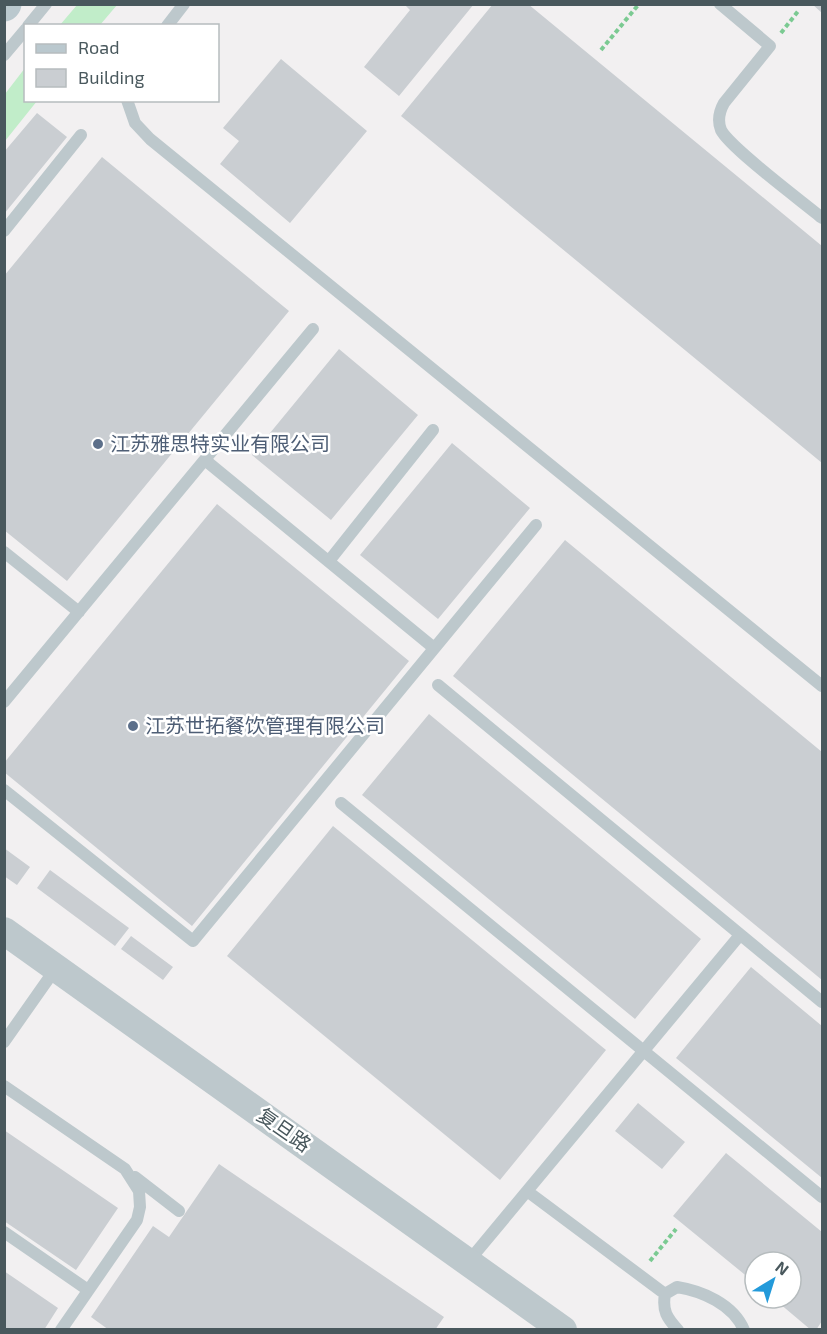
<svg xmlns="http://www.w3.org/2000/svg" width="827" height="1334" font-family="'Exo 2','Noto Sans SC',sans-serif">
  <rect width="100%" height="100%" fill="#f2f0f1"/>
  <path fill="#c1edc9" d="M77,5V4L117,5L100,25H60Z
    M25,68L26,100L37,101L5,141V94Z"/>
  <path fill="#caced2" d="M404,4H474L399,96L364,67L410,10Z
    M493,4H528L822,246V463L401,116Z
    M812,4H822V13Z
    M281,59L367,131L290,223L220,164L239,141L223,128Z
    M37,113L67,137L4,214V152Z
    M102,157L289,311L67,581L4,530V276Z
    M339,349L418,415L331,520L252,455Z
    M452,443L530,508L438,619L360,555Z
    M217,504L409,661L192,926L4,772V763Z
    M565,540L822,752V980L453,676Z
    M429,714L701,939L635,1019L362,795Z
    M333,826L606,1050L500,1180L227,956Z
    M4,848L30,867L17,885L4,876Z
    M50,870L129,928L115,946L37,888Z
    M131,936L173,967L163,980L121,949Z
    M751,967L822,1026V1178L676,1058Z
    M638,1103L685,1142L662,1169L615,1131Z
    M4,1130L118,1208L76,1270L4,1221Z
    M726,1153L822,1232V1321L816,1330H811L773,1298H791V1262H755V1283L673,1216Z
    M219,1164L444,1317L435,1330H109L91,1317L153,1226L169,1237Z
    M4,1271L58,1308L44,1330H4Z"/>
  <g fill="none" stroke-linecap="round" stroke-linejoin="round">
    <path stroke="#7bca92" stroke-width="4" stroke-dasharray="4.5 3" stroke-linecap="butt" d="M781,33L799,10
      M601,50L639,4
      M650,1261L676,1229"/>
    <path stroke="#bdc8cc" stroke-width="12" d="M720,4L770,46L724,103C719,112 717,120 721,130C730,148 803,202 822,218
      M28,26L46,4
      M167,26L184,4
      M4,55L26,29
      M127,100L135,123L150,139L822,686
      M4,231L81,135
      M205,460L434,648
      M4,552L79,612
      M329,561L433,430
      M438,685L822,1002
      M4,702L313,329
      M4,790L193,941L536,525
      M341,803L822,1197
      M4,1042L56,968
      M4,1086L125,1169L139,1191L140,1207L137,1220L61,1330
      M135,1177L179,1211
      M527,1191L665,1294
      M4,1232L88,1290
      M468,1262L740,935
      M678,1330C667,1318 662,1311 665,1294L677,1287C702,1291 733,1304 744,1330"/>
    <path stroke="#bdc8cc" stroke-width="28" d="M4,931L563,1330"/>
    <path stroke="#bac8ce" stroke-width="33" d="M4,5L5,4"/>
  </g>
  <g fill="#5c6f8a" stroke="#fff" stroke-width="2">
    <circle cx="98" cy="444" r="6"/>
    <circle cx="133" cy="726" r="6"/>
  </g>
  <g text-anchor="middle" stroke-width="5" stroke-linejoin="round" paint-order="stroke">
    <g font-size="20" fill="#4e5e75" stroke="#fff" text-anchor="start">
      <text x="110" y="451">江苏雅思特实业有限公司</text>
      <text x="145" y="733">江苏世拓餐饮管理有限公司</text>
    </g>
    <g font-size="20" fill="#49585d" stroke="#fff">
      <text transform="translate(284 1130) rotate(35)" y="7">复旦路</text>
    </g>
  </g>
  <rect width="827" height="1334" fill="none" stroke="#49585d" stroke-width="12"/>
  <rect x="24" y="24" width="195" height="78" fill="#ffffff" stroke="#b6bcbe" stroke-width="1.5"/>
  <rect x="36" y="44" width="30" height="9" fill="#bac8ce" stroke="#b6bcbe" stroke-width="1.5"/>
  <text x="78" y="54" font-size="18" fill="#49585d">Road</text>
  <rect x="36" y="69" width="30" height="18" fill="#caced2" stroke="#b6bcbe" stroke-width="1.5"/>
  <text x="78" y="84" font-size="18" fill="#49585d">Building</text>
  <g transform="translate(773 1280) rotate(38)"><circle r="28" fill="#ffffff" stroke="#b6bcbe" stroke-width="1.5"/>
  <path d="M0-4.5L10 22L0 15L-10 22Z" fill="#239ada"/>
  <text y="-9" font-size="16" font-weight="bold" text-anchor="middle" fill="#49585d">N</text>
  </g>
</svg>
